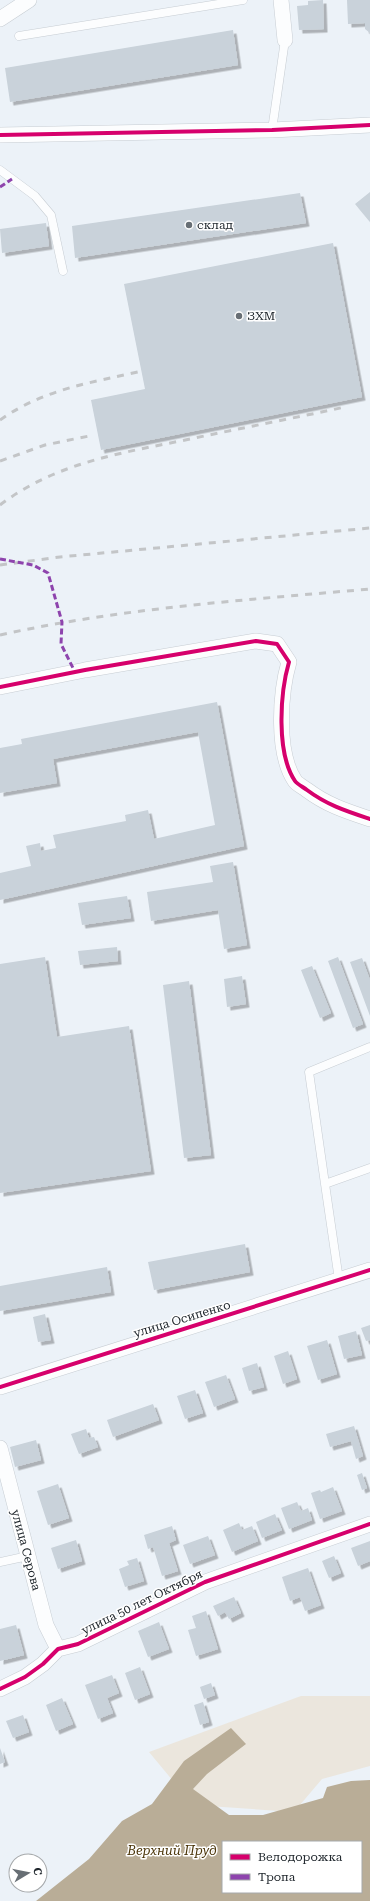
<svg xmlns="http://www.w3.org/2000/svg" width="370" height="1901" font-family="'Roboto Serif',serif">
  <defs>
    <filter id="shadow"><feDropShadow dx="3.5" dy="3.5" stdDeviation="0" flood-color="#0004"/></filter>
  </defs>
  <rect width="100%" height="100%" fill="#ecf2f8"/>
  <path fill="#ebe6dd" d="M301,1696H370V1766L322,1779L294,1812L193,1805L149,1752Z"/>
  <path fill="#b9ad97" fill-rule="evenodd" d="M231,1728L246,1744L207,1774L193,1789L229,1815H263L323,1798L327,1787L351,1781L370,1780V1901H36L89,1859L122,1821L152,1804L184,1761ZM223,1842H361V1892H223Z"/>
  <path fill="#c9d2da" filter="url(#shadow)" d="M323,0L324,29L299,30L297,6L308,5V1Z
    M347,0H370V33L365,29V23L348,24Z
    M233,30L238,65L10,102L5,68Z
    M370,192V222L355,204Z
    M300,193L306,223L75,258L72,226Z
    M46,223L49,246L2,253L0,229Z
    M333,243L362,397L101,450L91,400L145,389L124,284Z
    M217,702L244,846L0,900V873L31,866L26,846L40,843L41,851L56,848L53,835L126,821L125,815L148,810L154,839L215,825L198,732L53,759L57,783L0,793V748L22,744L21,739Z
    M233,862L247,945L224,949L218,910L151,921L147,892L213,882L210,866Z
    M127,896L131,918L82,925L78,903Z
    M117,947L118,961L80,965L78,951Z
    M45,957L57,1037L129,1026L151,1171L0,1193V964Z
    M338,957L363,1024L353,1028L328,961Z
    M362,958L370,980V1016L350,962Z
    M312,966L331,1013L320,1018L301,970Z
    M242,976L246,1004L227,1007L224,979Z
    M189,981L211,1155L184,1158L163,985Z
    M245,1244L250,1272L154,1290L148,1262Z
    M107,1267L111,1292L0,1311V1286Z
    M45,1314L51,1340L38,1342L33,1317Z
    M370,1325V1340L366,1341L361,1328Z
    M356,1331L362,1355L344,1359L338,1336Z
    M327,1340L337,1374L318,1380L307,1346Z
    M288,1351L297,1379L283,1384L274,1356Z
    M257,1363L264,1387L249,1391L242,1368Z
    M226,1375L235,1399L214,1407L205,1382Z
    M195,1390L203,1413L185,1419L177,1396Z
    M153,1404L159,1420L113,1437L107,1420Z
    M354,1426L363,1456L356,1459L351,1441L330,1447L326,1434Z
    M86,1429L89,1438L94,1437L98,1447L79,1454L71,1434Z
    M36,1440L41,1460L15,1467L10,1447Z
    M362,1473L367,1488L362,1490L357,1475Z
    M58,1484L69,1518L48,1525L37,1491Z
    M333,1487L342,1511L320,1519L311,1493L320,1490L321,1492Z
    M297,1502L301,1511L308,1508L312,1520L289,1529L281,1508Z
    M275,1514L282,1530L262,1538L256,1522Z
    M239,1523L242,1530L252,1526L258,1541L232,1552L223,1530Z
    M172,1526L176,1540L169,1543L178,1571L162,1576L153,1547L148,1549L144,1535Z
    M208,1536L215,1555L190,1564L183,1545Z
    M76,1540L82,1561L58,1569L51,1548Z
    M370,1541V1561L358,1566L351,1548Z
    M334,1556L341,1573L329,1578L322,1561Z
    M137,1558L144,1581L125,1587L119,1569L129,1565L127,1561Z
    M308,1568L321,1605L305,1611L300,1597L290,1601L282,1577Z
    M234,1597L241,1613L229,1619L225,1612L218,1616L213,1606Z
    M206,1611L218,1649L196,1656L188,1630L196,1628L192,1616Z
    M159,1622L169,1649L148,1657L138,1631Z
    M16,1625L24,1655L0,1661V1629Z
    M140,1667L150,1694L135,1700L125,1673Z
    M112,1675L119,1693L107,1698L113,1713L98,1719L85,1685Z
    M211,1683L215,1695L204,1699L200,1687Z
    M62,1698L73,1724L56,1731L46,1705Z
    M203,1702L209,1722L200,1725L194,1705Z
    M23,1715L29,1732L13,1738L6,1721Z
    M0,1748L5,1762L0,1764Z"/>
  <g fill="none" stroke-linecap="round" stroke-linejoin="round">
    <g stroke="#c7cdd3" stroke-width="9">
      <path id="service" d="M19,36L243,0
        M272,130L285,40
        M0,170L35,196L51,215L63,271
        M325,1184L309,1072L370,1047
        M339,1280L325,1184L370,1168
        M0,1562L28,1556"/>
    </g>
    <g stroke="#c7cdd3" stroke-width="16">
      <path id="minor" d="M281,0L285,40
        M0,19L29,0
        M0,135L272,130L370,125
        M0,687L85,670L256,641L277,644L289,662C280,693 276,753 295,781C297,784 303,787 307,790C327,805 346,811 370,819
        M0,1387L370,1270
        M0,1448L46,1625L58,1649
        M0,1689L25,1677L43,1664L58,1649L78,1644L205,1582L370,1524"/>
    </g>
    <use href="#service" stroke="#fcfdfe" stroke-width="8"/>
    <use href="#minor" stroke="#fcfdfe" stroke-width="15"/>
    <path stroke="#c3c5c7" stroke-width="3" stroke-dasharray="7 7" stroke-linecap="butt" d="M0,420C44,389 90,383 142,371
      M0,461L45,445L94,435
      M0,505C57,462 122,453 190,439C242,428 294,418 345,407
      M0,565L60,557L370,528
      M0,635C122,608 246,600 370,589"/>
    <path stroke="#8e44ad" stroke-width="3" stroke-dasharray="6 3" stroke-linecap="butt" d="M0,187L12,179
      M0,559L33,565L48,573L62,622L61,644L75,672"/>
    <g stroke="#fff" stroke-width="6">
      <path id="cycleway" d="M0,135L272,130L370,125
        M0,687L85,670L256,641L277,644L289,662C280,693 276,753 295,781C297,784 303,787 307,790C327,805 346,811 370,819
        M0,1387L370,1270
        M0,1689L25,1677L43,1664L58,1649L78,1644L205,1582L370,1524"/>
    </g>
    <use href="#cycleway" stroke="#d6006c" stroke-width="4"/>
  </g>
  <g fill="#676e74" stroke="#fff" stroke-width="1.5">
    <circle cx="189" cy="225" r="4"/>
    <circle cx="239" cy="316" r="4"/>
  </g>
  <g text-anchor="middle" stroke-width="3" stroke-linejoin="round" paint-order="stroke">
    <g font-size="12" fill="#20272d" stroke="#fff" text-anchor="start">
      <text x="197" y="229">склад</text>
      <text x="247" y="320">ЗХМ</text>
    </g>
    <g font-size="12" fill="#20272d" stroke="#fff">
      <text transform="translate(182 1319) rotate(-17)" y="4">улица Осипенко</text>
      <text transform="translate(26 1550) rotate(75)" y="4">улица Серова</text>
      <text transform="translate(142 1602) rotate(-26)" y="4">улица 50 лет Октября</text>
    </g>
    <g font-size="13" font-style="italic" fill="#4b3509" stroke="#fff">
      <text x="172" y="1855">Верхний Пруд</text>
    </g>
  </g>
  <rect x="222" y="1841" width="140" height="52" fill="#ffffff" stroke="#a6a9ab"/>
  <rect x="230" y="1854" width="20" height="6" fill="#d6006c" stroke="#a6a9ab"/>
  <text x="258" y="1861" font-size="12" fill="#20272d">Велодорожка</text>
  <rect x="230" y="1874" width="20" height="6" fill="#8e44ad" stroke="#a6a9ab"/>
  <text x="258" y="1881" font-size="12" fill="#20272d">Тропа</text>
  <g transform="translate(28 1873) rotate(80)"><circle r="19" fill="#ffffff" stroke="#a6a9ab"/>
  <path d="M0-3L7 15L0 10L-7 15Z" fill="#676e74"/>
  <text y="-6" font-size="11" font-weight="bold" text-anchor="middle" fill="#20272d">С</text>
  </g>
</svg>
